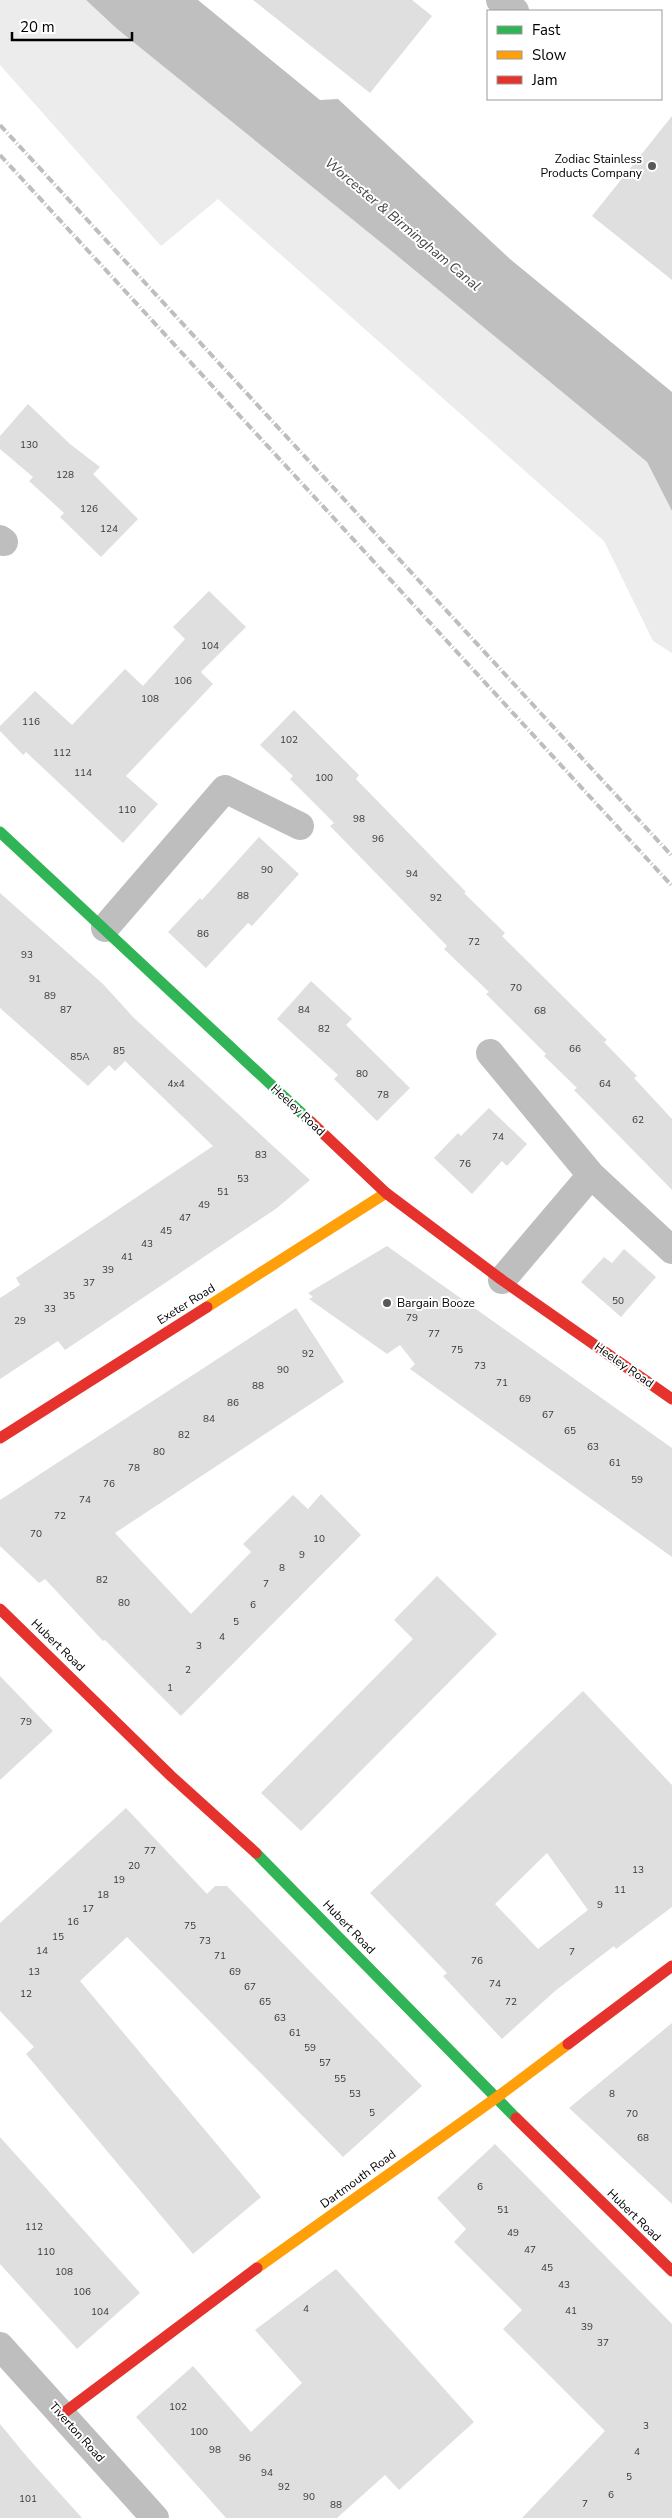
<svg xmlns="http://www.w3.org/2000/svg" width="672" height="2518" font-family="'Nunito Sans',sans-serif">
  <rect width="100%" height="100%" fill="#fff"/>
  <path fill="#ececec" d="M0,0H86L116,28L389,249L647,462L672,511V653L653,641L604,541L218,199L161,246L0,65Z"/>
  <path fill="#bfbfbf" d="M86,0H198L320,100L338,99L510,259L672,392V511L647,462L389,249L116,28Z"/>
  <path fill="#dfdfdf" fill-rule="evenodd" d="M253,0H412L432,16L370,93Z
    M672,116V280L592,216Z
    M28,404L70,444L100,467L93,474L138,519L101,557L60,517L64,513L29,481L33,477L0,449V436Z
    M209,591L246,627L201,672L213,684L126,776L158,804L123,843L26,752L23,755L0,731V726L35,691L72,725L125,669L143,686L185,639L173,627Z
    M294,710L359,775L356,779L466,892L464,893L505,933L502,936L607,1040L604,1042L637,1076L634,1078L672,1119V1190L574,1090L577,1088L544,1056L546,1054L486,994L489,992L444,949L447,946L330,826L334,823L290,779L293,776L260,745Z
    M259,837L299,874L252,926L248,923L206,968L168,932L200,898L202,900Z
    M0,893L103,984L133,1017L310,1180L277,1208L65,1350L58,1341L0,1379V1298L20,1285L16,1278L213,1146L125,1061L115,1071L109,1065L88,1086L0,1008Z
    M311,981L352,1019L346,1025L410,1088L377,1121L334,1079L338,1075L277,1019Z
    M489,1108L527,1144L507,1166L502,1161L472,1194L434,1158L458,1133L461,1136Z
    M387,1246L672,1448V1557L410,1369L415,1364L400,1345L387,1354L309,1299L313,1297L308,1293Z
    M624,1249L656,1277L621,1317L581,1282L604,1257L612,1263Z
    M296,1308L344,1382L115,1533L191,1614L251,1552L243,1544L293,1495L308,1509L321,1494L361,1535L181,1716L105,1640L103,1641L45,1579L39,1583L0,1546V1500Z
    M437,1576L497,1634L301,1831L261,1793L413,1639L394,1620Z
    M0,1676L53,1731L0,1780Z
    M583,1691L672,1785V1907L616,1949L614,1946L555,1991L502,2039L443,1976L447,1973L370,1893ZM547,1853L588,1910L538,1949L495,1904Z
    M126,1808L207,1894L215,1886H227L422,2086L343,2157L127,1937L80,1981L261,2197L193,2254L26,2054L34,2047L0,2011V1923Z
    M672,2023V2204L569,2108Z
    M0,2137L140,2293L77,2349L0,2264Z
    M495,2144L672,2324V2518H522L605,2431L503,2329L522,2310L454,2242L466,2229L437,2198Z
    M336,2269L474,2422L399,2490L385,2475L337,2518H226L136,2417L193,2366L251,2432L302,2383L255,2330Z
    M0,2424L28,2458L82,2518H0Z"/>
  <g fill="none" stroke-linecap="round" stroke-linejoin="round">
    <path stroke="#bebebe" stroke-width="28" d="M500,0L515,11
      M0,539L4,542
      M105,928L225,789L300,826
      M490,1053L591,1175
      M502,1280L591,1175L672,1250
      M0,2346L155,2518"/>
    <path stroke="#30b455" stroke-width="11" d="M0,832L311,1122
      M256,1853L516,2118"/>
    <path stroke="#ff9f0a" stroke-width="11" d="M207,1307L386,1193
      M257,2268L496,2098L568,2044"/>
    <path stroke="#e5322d" stroke-width="11" d="M311,1122L386,1193L502,1280L672,1399
      M0,1438L207,1307
      M0,1609L171,1776L256,1853
      M568,2044L672,1966
      M516,2118L672,2271
      M61,2415L257,2268"/>
    <path stroke="#bebebe" stroke-width="4" stroke-dasharray="8 2.5 1 2.5" stroke-linecap="butt" d="M0,125L672,856
      M0,155L672,886"/>
  </g>
  <g fill="#595959" stroke="#fff" stroke-width="2">
    <circle cx="652" cy="166" r="5"/>
    <circle cx="387" cy="1303" r="5"/>
  </g>
  <g text-anchor="middle" stroke-width="4" stroke-linejoin="round" paint-order="stroke">
    <g font-size="10" fill="#383838">
      <text x="29" y="448">130</text>
      <text x="65" y="478">128</text>
      <text x="89" y="512">126</text>
      <text x="109" y="532">124</text>
      <text x="210" y="649">104</text>
      <text x="183" y="684">106</text>
      <text x="150" y="702">108</text>
      <text x="31" y="725">116</text>
      <text x="289" y="743">102</text>
      <text x="62" y="756">112</text>
      <text x="83" y="776">114</text>
      <text x="324" y="781">100</text>
      <text x="127" y="813">110</text>
      <text x="359" y="822">98</text>
      <text x="378" y="842">96</text>
      <text x="267" y="873">90</text>
      <text x="412" y="877">94</text>
      <text x="243" y="899">88</text>
      <text x="436" y="901">92</text>
      <text x="203" y="937">86</text>
      <text x="474" y="945">72</text>
      <text x="27" y="958">93</text>
      <text x="35" y="982">91</text>
      <text x="516" y="991">70</text>
      <text x="50" y="999">89</text>
      <text x="66" y="1013">87</text>
      <text x="304" y="1013">84</text>
      <text x="540" y="1014">68</text>
      <text x="324" y="1032">82</text>
      <text x="575" y="1052">66</text>
      <text x="119" y="1054">85</text>
      <text x="80" y="1060">85A</text>
      <text x="362" y="1077">80</text>
      <text x="176" y="1087">4x4</text>
      <text x="605" y="1087">64</text>
      <text x="383" y="1098">78</text>
      <text x="638" y="1123">62</text>
      <text x="498" y="1140">74</text>
      <text x="261" y="1158">83</text>
      <text x="465" y="1167">76</text>
      <text x="243" y="1182">53</text>
      <text x="223" y="1195">51</text>
      <text x="204" y="1208">49</text>
      <text x="185" y="1221">47</text>
      <text x="166" y="1234">45</text>
      <text x="147" y="1247">43</text>
      <text x="127" y="1260">41</text>
      <text x="108" y="1273">39</text>
      <text x="89" y="1286">37</text>
      <text x="69" y="1299">35</text>
      <text x="618" y="1304">50</text>
      <text x="50" y="1312">33</text>
      <text x="412" y="1321">79</text>
      <text x="20" y="1324">29</text>
      <text x="434" y="1337">77</text>
      <text x="457" y="1353">75</text>
      <text x="308" y="1357">92</text>
      <text x="480" y="1369">73</text>
      <text x="283" y="1373">90</text>
      <text x="502" y="1386">71</text>
      <text x="258" y="1389">88</text>
      <text x="525" y="1402">69</text>
      <text x="233" y="1406">86</text>
      <text x="548" y="1418">67</text>
      <text x="209" y="1422">84</text>
      <text x="570" y="1434">65</text>
      <text x="184" y="1438">82</text>
      <text x="593" y="1450">63</text>
      <text x="159" y="1455">80</text>
      <text x="615" y="1466">61</text>
      <text x="134" y="1471">78</text>
      <text x="637" y="1483">59</text>
      <text x="109" y="1487">76</text>
      <text x="85" y="1503">74</text>
      <text x="60" y="1519">72</text>
      <text x="36" y="1537">70</text>
      <text x="319" y="1542">10</text>
      <text x="302" y="1558">9</text>
      <text x="282" y="1571">8</text>
      <text x="102" y="1583">82</text>
      <text x="266" y="1587">7</text>
      <text x="124" y="1606">80</text>
      <text x="253" y="1608">6</text>
      <text x="236" y="1625">5</text>
      <text x="222" y="1640">4</text>
      <text x="199" y="1649">3</text>
      <text x="188" y="1673">2</text>
      <text x="170" y="1691">1</text>
      <text x="26" y="1725">79</text>
      <text x="150" y="1854">77</text>
      <text x="134" y="1869">20</text>
      <text x="638" y="1873">13</text>
      <text x="119" y="1883">19</text>
      <text x="620" y="1893">11</text>
      <text x="103" y="1898">18</text>
      <text x="600" y="1908">9</text>
      <text x="88" y="1912">17</text>
      <text x="73" y="1925">16</text>
      <text x="190" y="1929">75</text>
      <text x="58" y="1940">15</text>
      <text x="205" y="1944">73</text>
      <text x="42" y="1954">14</text>
      <text x="572" y="1955">7</text>
      <text x="220" y="1959">71</text>
      <text x="477" y="1964">76</text>
      <text x="34" y="1975">13</text>
      <text x="235" y="1975">69</text>
      <text x="495" y="1987">74</text>
      <text x="250" y="1990">67</text>
      <text x="26" y="1997">12</text>
      <text x="265" y="2005">65</text>
      <text x="511" y="2005">72</text>
      <text x="280" y="2021">63</text>
      <text x="295" y="2036">61</text>
      <text x="310" y="2051">59</text>
      <text x="325" y="2066">57</text>
      <text x="340" y="2082">55</text>
      <text x="355" y="2097">53</text>
      <text x="612" y="2097">8</text>
      <text x="372" y="2116">5</text>
      <text x="632" y="2117">70</text>
      <text x="643" y="2141">68</text>
      <text x="480" y="2190">6</text>
      <text x="503" y="2213">51</text>
      <text x="34" y="2230">112</text>
      <text x="513" y="2236">49</text>
      <text x="530" y="2253">47</text>
      <text x="46" y="2255">110</text>
      <text x="547" y="2271">45</text>
      <text x="64" y="2275">108</text>
      <text x="564" y="2288">43</text>
      <text x="82" y="2295">106</text>
      <text x="306" y="2312">4</text>
      <text x="571" y="2314">41</text>
      <text x="100" y="2315">104</text>
      <text x="587" y="2330">39</text>
      <text x="603" y="2346">37</text>
      <text x="178" y="2410">102</text>
      <text x="646" y="2429">3</text>
      <text x="199" y="2435">100</text>
      <text x="215" y="2453">98</text>
      <text x="637" y="2455">4</text>
      <text x="245" y="2461">96</text>
      <text x="267" y="2476">94</text>
      <text x="629" y="2480">5</text>
      <text x="284" y="2490">92</text>
      <text x="611" y="2498">6</text>
      <text x="309" y="2500">90</text>
      <text x="28" y="2502">101</text>
      <text x="585" y="2507">7</text>
      <text x="336" y="2508">88</text>
    </g>
    <g font-size="12" fill="#000" stroke="#fff" text-anchor="end">
      <text x="642" y="163">Zodiac Stainless<tspan x="642" dy="14">Products Company</tspan></text>
      <text x="397" y="1307" text-anchor="start">Bargain Booze</text>
    </g>
    <g font-size="12" fill="#000" stroke="#fff">
      <text transform="translate(298 1110) rotate(43)" y="4">Heeley Road</text>
      <text transform="translate(186 1304) rotate(-32)" y="4">Exeter Road</text>
      <text transform="translate(624 1365) rotate(35)" y="4">Heeley Road</text>
      <text transform="translate(58 1645) rotate(44)" y="4">Hubert Road</text>
      <text transform="translate(349 1927) rotate(46)" y="4">Hubert Road</text>
      <text transform="translate(358 2179) rotate(-36)" y="4">Dartmouth Road</text>
      <text transform="translate(634 2215) rotate(44)" y="4">Hubert Road</text>
      <text transform="translate(77 2432) rotate(48)" y="4">Tiverton Road</text>
    </g>
    <g font-size="14" font-style="italic" fill="#444" stroke="#fff">
      <text transform="translate(403 224) rotate(40)" y="5">Worcester &amp; Birmingham Canal</text>
    </g>
  </g>
  <rect x="487" y="10" width="175" height="90" fill="#ffffff" stroke="#999999"/>
  <rect x="497" y="26" width="25" height="8" fill="#30b455" stroke="#999999"/>
  <text x="532" y="35" font-size="15" fill="#000000">Fast</text>
  <rect x="497" y="51" width="25" height="8" fill="#ff9f0a" stroke="#999999"/>
  <text x="532" y="60" font-size="15" fill="#000000">Slow</text>
  <rect x="497" y="76" width="25" height="8" fill="#e5322d" stroke="#999999"/>
  <text x="532" y="85" font-size="15" fill="#000000">Jam</text>
  <path d="M12 32v8h120v-8" fill="none" stroke="#000000" stroke-width="2.5"/>
  <text x="20" y="32" font-size="15" fill="#000000" stroke="#ffffff" stroke-width="4" paint-order="stroke">20 m</text>
</svg>
